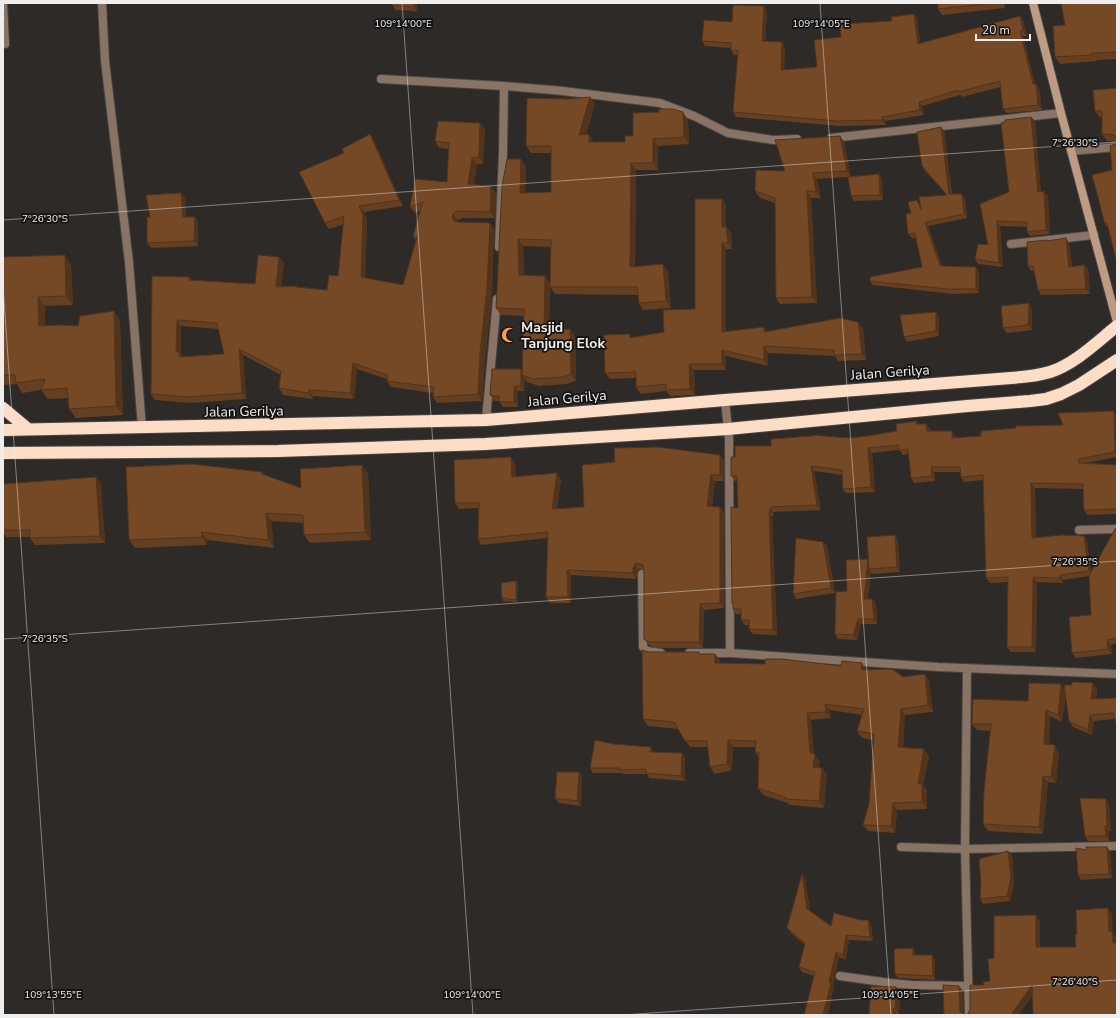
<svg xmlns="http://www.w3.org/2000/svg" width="1120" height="1018" font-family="'Nunito Sans',sans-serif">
  <rect width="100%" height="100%" fill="#2d2a28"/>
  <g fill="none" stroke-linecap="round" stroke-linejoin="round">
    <g stroke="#484544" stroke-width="10">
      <path id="lane" d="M1071,151L1117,147"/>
    </g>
    <g stroke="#484544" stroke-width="10">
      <path id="street" d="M3,3L5,44
        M102,3L105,61L129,262L142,428
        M381,79L504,86
        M831,138L1061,113
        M1011,244L1094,235
        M499,247L503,153L504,86L563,91L660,103L694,116L728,133L773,140L797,139
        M725,400L729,439L730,653L938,667L1117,674
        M486,420L497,299
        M1079,530L1117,529
        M642,574L643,647L647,651L661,653
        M689,653H730
        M967,668L965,849L969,1015
        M901,847L965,849L1117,846
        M840,976L890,983L912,985L969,986"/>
    </g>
    <g stroke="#484544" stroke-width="10">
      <path id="secondary" d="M1033,3L1061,113L1117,322"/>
    </g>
    <g stroke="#484544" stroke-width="14">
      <path id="highway" d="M3,408L28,429
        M3,430L486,420L725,400L1011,378C1024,377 1037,376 1050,372C1075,364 1097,342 1117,326
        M3,453L278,451L485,444L728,429L967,406L1030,401L1046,399L1061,394L1079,385L1117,360"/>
    </g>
    <use href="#lane" stroke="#887364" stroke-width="8"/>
    <use href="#street" stroke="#887364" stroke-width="8"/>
    <use href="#secondary" stroke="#be9c84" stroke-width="8"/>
    <use href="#highway" stroke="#fdddc6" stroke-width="12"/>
  </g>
  <path fill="#653f21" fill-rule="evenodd" d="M393,3H417V11L396,10L392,5Z
    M938,3H1005V8L942,15L938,9Z
    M1117,3V59L1096,60L1097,61L1060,64L1055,57L1065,25Z
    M767,11L765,41L785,47L784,70L817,67L841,37L914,14L917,19L920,43L1020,16L1023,20L1027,36H1023L1035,84L1039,88L1042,110L1007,113L1003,109L1000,87L962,97L960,95L922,106L924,115L885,121L886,125L840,126L736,117L733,112L738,55H734L731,50V48L705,46L702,41L732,22Z
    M1117,88V263L1108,228L1105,224L1116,144L1117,142L1107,141L1102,134V117H1100L1095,111Z
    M590,97L595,104L586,134L594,142H625L633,136L688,120L689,144L658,146V170H636L635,266L668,271L671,308L643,310L639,303L638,295L555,294L550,287L551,247L523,246L524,275L545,276L550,283L549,330L575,336L576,381L567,384L539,386L527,382L525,378L524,391H518V407H503L499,401H495L490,395L523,371L524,316L501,315L496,308L526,166L525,193L551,192V153H531L526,146L568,99Z
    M1031,117L1035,121L1041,192L1048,196L1050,234L1030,236L1027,232V227L1000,226L1003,267L978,264L975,259L988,245L980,204L1009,192Z
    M480,123L485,129L483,164H477L474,184L496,193L495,218H462L458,220L457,222L490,223L494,229L492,295L485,359L482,401L437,403L433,397V393L391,387L387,381V379L357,369L354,399L313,396V399L283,395L279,388L281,375L243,355L246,399L191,403L155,400L151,394L189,277L192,280L255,284L284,263L281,287H298L327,290L338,276L344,224L329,229L325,223L374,141L403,206L364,212L367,221L365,278L403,285L416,240L413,236L420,211L415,213L410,207L447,182L449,149L439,148L435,141ZM181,326L218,329L224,354L183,357L181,354Z
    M941,127L944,131L952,194L965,198L967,218L928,226L942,266L976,267L979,272V293L952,294L873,285L870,281L922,267L916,238H912L908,234L911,213L920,203L947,195L925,171L922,166Z
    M840,136L844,142L851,177L879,174L882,179L883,200L854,201L851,196L848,177L817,179L821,198H811L817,303L780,304L776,298L775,203L760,198L755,191Z
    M181,193L185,198L186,217L198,222V246L151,248L147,243L150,217Z
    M722,199L726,205V227L731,233L732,249H726V331L764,327L767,331L858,322L863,329L866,360L838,361L835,356L768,353V366L726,356V370H694L695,395L670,396L666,391L641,394L636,387V378L610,379L605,373L632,337L664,332L695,309Z
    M1047,240V241L1069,243L1072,267L1084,265L1088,269L1090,294L1041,295L1038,290L1034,271H1031L1028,266Z
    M3,257L71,264L73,305L45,306V326H78L114,311L120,321L123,415L76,418L69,409L68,398L48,399L41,390L22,393L17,384L3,385Z
    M1032,308V330L1007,333L1003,328Z
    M939,317V336L907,342L904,337Z
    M1117,416V457L1086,463L1117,465V514L1087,515L1084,510L1083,489L1035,488L1036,538L1084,536L1087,541L1091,571L1117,528V643L1111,645L1112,654L1076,658L1072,653L1091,615L1089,576L1063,580V583L1037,582L1036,652H1011L1007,647L1008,582L990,583L986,578L983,480L964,482L961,477V472H934L935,481L914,483L911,478L908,454L903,455L899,450L872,453L875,492L846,493L843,489L842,475L814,471L821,510L773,512L774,515L772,516L777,635L753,634L749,629V625H745L741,620V614H736L733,609V604L732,603L738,508L737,481H735L731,476L735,457L771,446L867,436L897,431L916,421L918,424H926L930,429V431H952L955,436V438L981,436L1063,425Z
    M720,455L724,460V481H715L712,506L720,507L724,512V608L704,610L703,648H654L648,644L644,639V574L643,569H639L637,574L636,579L571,575V603H550L546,597L548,538L481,545L478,539V508L459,509L455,503L515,463L516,477L561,479L557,509L584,507Z
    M262,472L264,475L301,488L368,473L371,540L310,543L304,535L303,523L271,521L274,548L207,540V545L135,548L129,540Z
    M3,475L4,476V484H101L105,543L35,545L30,538V537H6L3,532Z
    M898,540L900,572L872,574L871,572L868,599L876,603L877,624H861L857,640L838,639L835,634L847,591L868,559Z
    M823,542L827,546L835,593L796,599L793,594Z
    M516,581L518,583L517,602L503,601L502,598Z
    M648,652L700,654L720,660V663L866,670L903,677L925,674L929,680L933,712L905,715L903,747L929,756L923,785L927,790V809L897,810L895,833L868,831L863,825L869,804L874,740L862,738L857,731L862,715L830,710L831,718L811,720L814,754L820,761L818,767L827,774L824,808L789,805L788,803L763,795L758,788L759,758L755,752V747H733L732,770L715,774L710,767L708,747H690L678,729L648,726L643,719Z
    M1065,689H1097L1096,699L1117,698L1115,719L1094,721L1092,735L1073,727L1069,721L1066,695L1062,722L1050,716L1049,744L1059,752L1056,783L1048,782L1043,834L988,831L983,824L990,731L977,730L972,724L1028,701Z
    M613,744L654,752L682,753L685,758V781L649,778L647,774H624L622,773H593L590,768Z
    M579,772L582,776L581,806L559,803L555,798Z
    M1109,804L1111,831H1109V841H1088L1085,836Z
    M1107,847L1110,852L1112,878L1081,880L1078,875L1086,850Z
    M1012,856L1014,883L1010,901L983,904L980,899Z
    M802,874L805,879L810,911L831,926L860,920H868L871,925L873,941L849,940L846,960L839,957L833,985L834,987L814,976L802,972L799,967L805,945L791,933L787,928Z
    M915,952V955L935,959V980L898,978L895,974Z
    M900,992L899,1014L869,1015Z"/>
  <path fill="#52331b" d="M414,3H417V11L413,7Z
    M1002,3H1005V8Z
    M764,6L767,11L765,46L762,41Z
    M914,14L917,19L921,48L918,44Z
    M1020,16L1023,20L1027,36L1023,31Z
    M1020,31L1023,36L1036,89L1033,84Z
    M782,42L785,47L784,75L781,70Z
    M1036,84L1039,88L1042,110L1038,105Z
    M590,97L595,104L584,142L579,135Z
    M919,102L922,106L924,115L920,110Z
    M683,112L688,120L689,144L684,137Z
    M882,117L885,121L886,125L882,120Z
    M1031,117L1035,121L1041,197L1038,192Z
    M480,123L485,129L483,164L479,157Z
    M941,127L944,131L952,199L949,194Z
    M370,134L374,141L403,206L399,200Z
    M589,134L594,142H589Z
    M840,136L844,142L851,177L847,171Z
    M653,139L658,146V170L653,163Z
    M472,158L477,164L473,190L468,184Z
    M521,159L526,166L525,200L520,193Z
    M631,163L636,170L635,274L630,267Z
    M813,173L817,179L821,198L816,192Z
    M879,174L882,179L883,200L880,195Z
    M491,186L496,193L495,218L490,212Z
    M807,191L811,198L817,303L812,297Z
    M1044,191L1048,196L1050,234L1046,230Z
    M181,193L185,198L187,222L183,217Z
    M962,194L965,198L967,218L964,214Z
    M722,199L726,205V234L722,227Z
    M359,206L364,212L367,221L365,283L361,277Z
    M453,214L458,220L457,223L454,221L452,217Z
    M195,217L198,222V246L194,241Z
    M997,221L1000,226L1003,267L999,263Z
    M925,222L928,226L943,271L940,266Z
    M490,223L494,229L492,295L485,359L482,401L478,394Z
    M726,227L731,233L732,249L728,243Z
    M1066,238L1069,243L1073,272L1069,267Z
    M518,239L523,246L524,282L519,275Z
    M722,243L726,249V338L722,332Z
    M65,255L71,264L73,305L66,296Z
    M279,257L284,263L280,293L276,287Z
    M663,264L668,271L671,308L666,301Z
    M1084,265L1088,269L1090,294L1086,289Z
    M976,267L979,272V293L976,289Z
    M545,276L550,283L549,337L544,330Z
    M38,297L45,306V336L39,326Z
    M1029,303L1032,308V330L1028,325Z
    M114,311L120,321L123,415L116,406Z
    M936,312L939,317V336L936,331Z
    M177,320L181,326V354L183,358L179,357L176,351Z
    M858,322L863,329L866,360L862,354Z
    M764,327L769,333L764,332Z
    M570,329L575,336L576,381L571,374Z
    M764,346L768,353V366L764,360Z
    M239,349L243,355L246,399L242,393Z
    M722,350L726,356V370L722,364Z
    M353,363L357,369L354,399L350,393Z
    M689,364L694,370L695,395L690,389Z
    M521,369L525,374L522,375L525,378L524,391L521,386Z
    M514,386L518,391V407L514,402Z
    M309,390L313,396V399L308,393Z
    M1114,411L1117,416V454L1115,452Z
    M926,424L930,429V436L927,431Z
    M952,431L955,436V443L952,438Z
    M868,448L872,453L875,492L871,487Z
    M720,455L724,460V481L720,475Z
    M511,457L515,463L516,483L512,477Z
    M362,465L368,473L371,540L365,532Z
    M811,466L814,471L821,510L817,505Z
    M931,467L934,472L935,481L932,476Z
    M557,473L561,479L556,515L552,509Z
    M3,475L4,476V492L3,490Z
    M711,475L715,481L711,512L707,506Z
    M96,477L101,484L105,543L100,536Z
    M1031,483L1035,488L1036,543L1032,538Z
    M720,507L724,512V608L720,603Z
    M770,507L773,512L774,515L770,511Z
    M769,511L772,516L777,635L773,630Z
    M266,513L271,521L274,548L268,540Z
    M201,532L207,540V545L202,537Z
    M895,535L898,540L900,572L897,567Z
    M1084,536L1087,541L1092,576L1089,571Z
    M823,542L827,546L835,593L831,588Z
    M868,559L869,569L871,572L867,604L864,599Z
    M635,564L639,569L637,574L636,579L633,573V568Z
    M567,570L571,575V603L568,597Z
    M1060,575L1063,580V583L1060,578Z
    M1033,577L1037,582L1036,652L1032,647Z
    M516,581L518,583L517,602L516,600Z
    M872,599L876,603L877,624L874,619Z
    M700,604L704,610L703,648L699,642Z
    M858,619L861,624L857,640L853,635Z
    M1107,640L1111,645L1112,654L1108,649Z
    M715,654L720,660V669L715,663Z
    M862,663L866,670H861Z
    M925,674L929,680L933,712L928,705Z
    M1093,683L1097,689L1095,704L1091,699Z
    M1061,684L1066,691L1062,722L1058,715Z
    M825,704L830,710L831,718L826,712Z
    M901,709L905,715L903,754L898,747Z
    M1046,710L1050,716L1049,750L1044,744Z
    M807,713L811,720L814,760L815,754L820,761L817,773L813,767L810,753Z
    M1090,715L1094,721L1092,735L1088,730Z
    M728,740L733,747L732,770L727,764Z
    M1055,745L1059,752L1056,783L1051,777Z
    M651,747L654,752H650Z
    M924,749L929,756L923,785L927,790V809L922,802L918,784Z
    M682,753L685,758V781L681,776Z
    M822,768L827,774L824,808L819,801Z
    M579,772L582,776L581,806L577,801Z
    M1043,776L1048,782L1043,834L1039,827Z
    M1106,799L1109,804L1111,831L1107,826Z
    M893,803L897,810L895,833L891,826Z
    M1105,826L1109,831V841L1106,836Z
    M1107,847L1110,852L1112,878L1109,874Z
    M1008,851L1012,856L1014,883L1010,901L1007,896Z
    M802,874L805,879L810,914L807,909Z
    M1108,908L1112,914L1113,932L1116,937L1117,944L1113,943L1109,931Z
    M1036,915L1040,921V953L1036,947Z
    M868,920L871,925L873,941L870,937Z
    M846,935L849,940L846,960L843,955Z
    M913,948L915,952L916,959L913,955Z
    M836,952L839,957L833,985L834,987L828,1015H823L829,982Z
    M932,955L935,959V980L933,976Z
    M1032,985L1036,991L1019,1015H1011Z
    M959,986L963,991L964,1015L960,1012Z
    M896,987L900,992L899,1014L895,1009Z
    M893,1009L897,1014V1015H893Z"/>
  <path fill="#754926" stroke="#52331b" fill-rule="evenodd" d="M393,3H414L413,7L392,5Z
    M938,3H994L938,9Z
    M1061,3H1117V52L1092,53V55L1055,57L1053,26L1065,25Z
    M733,5L764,6L762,41L782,42L781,70L817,67L814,40L841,37L840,24L892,21L891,17L914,14L918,44L1020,16L1023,31H1020L1033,84H1036L1038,105L1003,109L1000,81L958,92V90L919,102L920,110L882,117V120L836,121L733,112L738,51L731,50V43L702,41L704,20L732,22Z
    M1117,88V139L1114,135L1102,134V111H1095L1093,90Z
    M590,97L579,135L589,134V142H625V136H633V113L659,112V109H673L683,112L684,137L653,139V163H631L630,267L663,264L666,301L639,303L637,287H550L551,240L518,239L519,275L545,276L544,330L570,329L571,374L562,377L534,379L522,375L524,309L496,308L502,187L507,159H521L520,193L551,192V146H526L527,98L568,99Z
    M1031,117L1038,192L1044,191L1046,230L1027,232V222L997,221L999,263L975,259L978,244L988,245L980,204L1009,192L1001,123L1005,122V120Z
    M438,121L480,123L479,157L472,158L468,184L491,186L490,212L457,211L453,214L452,217L454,221L457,222L490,223L487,288L480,352L478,394L433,397L434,387L387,381L388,375L353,363L350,393L309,390L308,393L279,388L281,371L239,349L242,393L187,397L151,394L152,276L189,277V280L255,284L258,255L279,257L276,287L297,286L296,287L327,290L329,275L338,276L344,216L325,223L299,172L344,153L342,149L370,134L399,200L359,206L363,215L361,277L403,285L417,237L413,236L423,202L410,207L415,179L447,182L449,143L435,141ZM177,320L217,323L224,354L179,357V352L176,351Z
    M941,127L949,194H962L964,214L925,222L940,266L976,267V289H948L870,281V277L922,267L915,233L908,234L906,214L911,213L908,202L917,200L921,209L919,197L947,195L922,166L917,132Z
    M840,136L847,171L813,173L816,192L807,191L812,297L776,298L775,198L755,191L756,170L785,171L775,140Z
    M1117,141V263L1107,223L1105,224L1092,175L1112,170L1110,146L1116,144Z
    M879,174L880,195L851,196L848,177Z
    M181,193L183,217H195L194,241L147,243V217H150L146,195Z
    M695,199H722V227H726L728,243H722V332L764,327V332L840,318L858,322L862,354L834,355V350L764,346V360L722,350V364H689L690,389L666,390V384L636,387V372L605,373L604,335L630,334V338L664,332L663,310L695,309Z
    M1066,238L1069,267L1084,265L1086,289L1038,290L1033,266H1028L1027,242L1047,240V241Z
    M65,255L66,296L38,297L39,326L60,325L78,326L80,316L114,311L116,406L69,409L67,388L41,390L45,379L16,383L15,375H3V257Z
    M1029,303L1028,325L1003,328L1001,306Z
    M936,312V331L904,337L900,315Z
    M492,369H521V386H514V402H499V396H491L492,395H490Z
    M1114,411L1115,452L1078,459L1079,463L1117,465V509L1084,510L1083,484L1031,483L1032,538L1062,535L1084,536L1089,571L1060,575V578L1033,577L1032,647H1007L1008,577L986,578L983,475L961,477L960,467H931L932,476L911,478L908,449L899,450L898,445L868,448L871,487L843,489L842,470L811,466L817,505L770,507V511H769L773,630L749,629V620H741V609H733V602L732,603L731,507L738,508L737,476H731V457H735V446H771V439L812,436V435L849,438L867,436L897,431L896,424L916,421V424H926L927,431H952V438L981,436V431L1016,428V426L1063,425L1058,413Z
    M658,447L720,455V475H711L707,506L720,507V603L700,604L699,642H650L644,639V574L643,565L638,563L635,564L633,568V573L567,570L568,597H546L548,532L478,539L479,503H455L454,460L511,457L512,477L557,473L552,509L584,507L582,465L615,462L614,448Z
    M191,464L262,472V474L301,488L300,469L362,465L365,532L304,535L303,515L266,513L268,540L201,532L202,537L129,540L126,467Z
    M96,477L100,536L30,538V530H3V484Z
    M1117,528V638L1107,640L1108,649L1072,653L1069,617L1091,615L1089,576L1115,529Z
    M895,535L897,567L869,569L867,537Z
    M796,538L823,542L831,588L793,594Z
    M868,559L864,599H872L874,619H858L853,635L835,634L836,592L847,591L846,560Z
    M516,581V600L502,598L501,583Z
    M642,650L648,652H699V654H715V663L765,664V659H782L841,666L842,661L862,663L861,670L892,669L903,677L925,674L928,705L901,709L898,747L924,749L918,784H922V802L893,803L891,826L863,825L869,804L874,734L857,731L864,709L825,704L826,712L807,713L810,753L815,754L813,767L822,768L819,801L785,799V797L758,788L759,752H755L756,741L728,740L727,764L710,767L707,741H685L674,722L643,719Z
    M1072,682L1093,683L1091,699L1117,698V726L1113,713L1090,715L1088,730L1069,721L1064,685H1072Z
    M1029,683L1061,684L1058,715L1046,710L1044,744L1055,745L1051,777L1043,776L1039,827L983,824L984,791L991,724H972L973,699L1028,701Z
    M595,740L613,744L651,747L650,752L682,753L681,776L646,773V769L620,770V768H590Z
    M557,772H579L577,801L555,798Z
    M1080,798L1106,799L1107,826H1105L1106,836H1085Z
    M1086,847H1107L1109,874L1078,875L1076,848L1086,850Z
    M1008,851L1011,878L1007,896L980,899L981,883L979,859Z
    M802,874L807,909L831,926L834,913L860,920H868L870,937L846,935L843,955L836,952L829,982L831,983L823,1015H804L815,972L799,967L805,943L787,928Z
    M1108,908L1109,931H1112L1113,943H1117V1015H1033L1032,985L1011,1015H944L943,985L959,986L960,1012L965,1015L968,1014L970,1009V985H984L983,982L990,981L988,959L994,958V916L1036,915V947H1076L1075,934H1077L1076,910Z
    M913,948V955H932L933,976L895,974L894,949Z
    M871,986L896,987L895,1009H893V1015H869Z"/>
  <path fill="none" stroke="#f0eeed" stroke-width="1" stroke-opacity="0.45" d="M402,3L473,1015M820,3L891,1015M3,220L1117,142M3,286L54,1015M3,639L1117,561M623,1015L1117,980"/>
  <defs>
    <g id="mosque-bare" transform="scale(1.2)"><path d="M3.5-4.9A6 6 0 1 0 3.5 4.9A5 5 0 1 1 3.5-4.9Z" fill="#fb9e52" stroke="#141312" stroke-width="2.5" paint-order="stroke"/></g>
  </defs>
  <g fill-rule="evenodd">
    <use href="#mosque-bare" x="509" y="335"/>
  </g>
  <g text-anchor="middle" stroke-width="3.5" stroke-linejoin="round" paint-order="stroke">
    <g font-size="14" font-weight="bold" fill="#f0eeed" stroke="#141312" text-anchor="start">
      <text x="521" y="332">Masjid<tspan x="521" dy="16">Tanjung Elok</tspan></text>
    </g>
    <g font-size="14" fill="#f0eeed" stroke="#141312">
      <text transform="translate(890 372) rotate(-4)" y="5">Jalan Gerilya</text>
      <text transform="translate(567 398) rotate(-5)" y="5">Jalan Gerilya</text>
      <text transform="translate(244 411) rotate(-1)" y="5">Jalan Gerilya</text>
    </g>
  </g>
  <g font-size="10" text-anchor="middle" fill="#f0eeed" stroke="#141312" stroke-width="3.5" stroke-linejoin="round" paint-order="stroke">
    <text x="403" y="27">109°14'00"E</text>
    <text x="821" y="27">109°14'05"E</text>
    <text x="1075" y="146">7°26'30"S</text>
    <text x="45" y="222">7°26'30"S</text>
    <text x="1075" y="565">7°26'35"S</text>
    <text x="45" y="642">7°26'35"S</text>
    <text x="1075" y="985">7°26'40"S</text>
    <text x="53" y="998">109°13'55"E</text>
    <text x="472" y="998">109°14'00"E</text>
    <text x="890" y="998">109°14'05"E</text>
  </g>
  <rect width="1120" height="1018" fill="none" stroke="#f0eeed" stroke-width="8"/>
  <path d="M976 34v6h54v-6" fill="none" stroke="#f0eeed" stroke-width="2"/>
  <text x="982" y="34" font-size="12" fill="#f0eeed" stroke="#141312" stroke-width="3" paint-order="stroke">20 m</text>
</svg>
